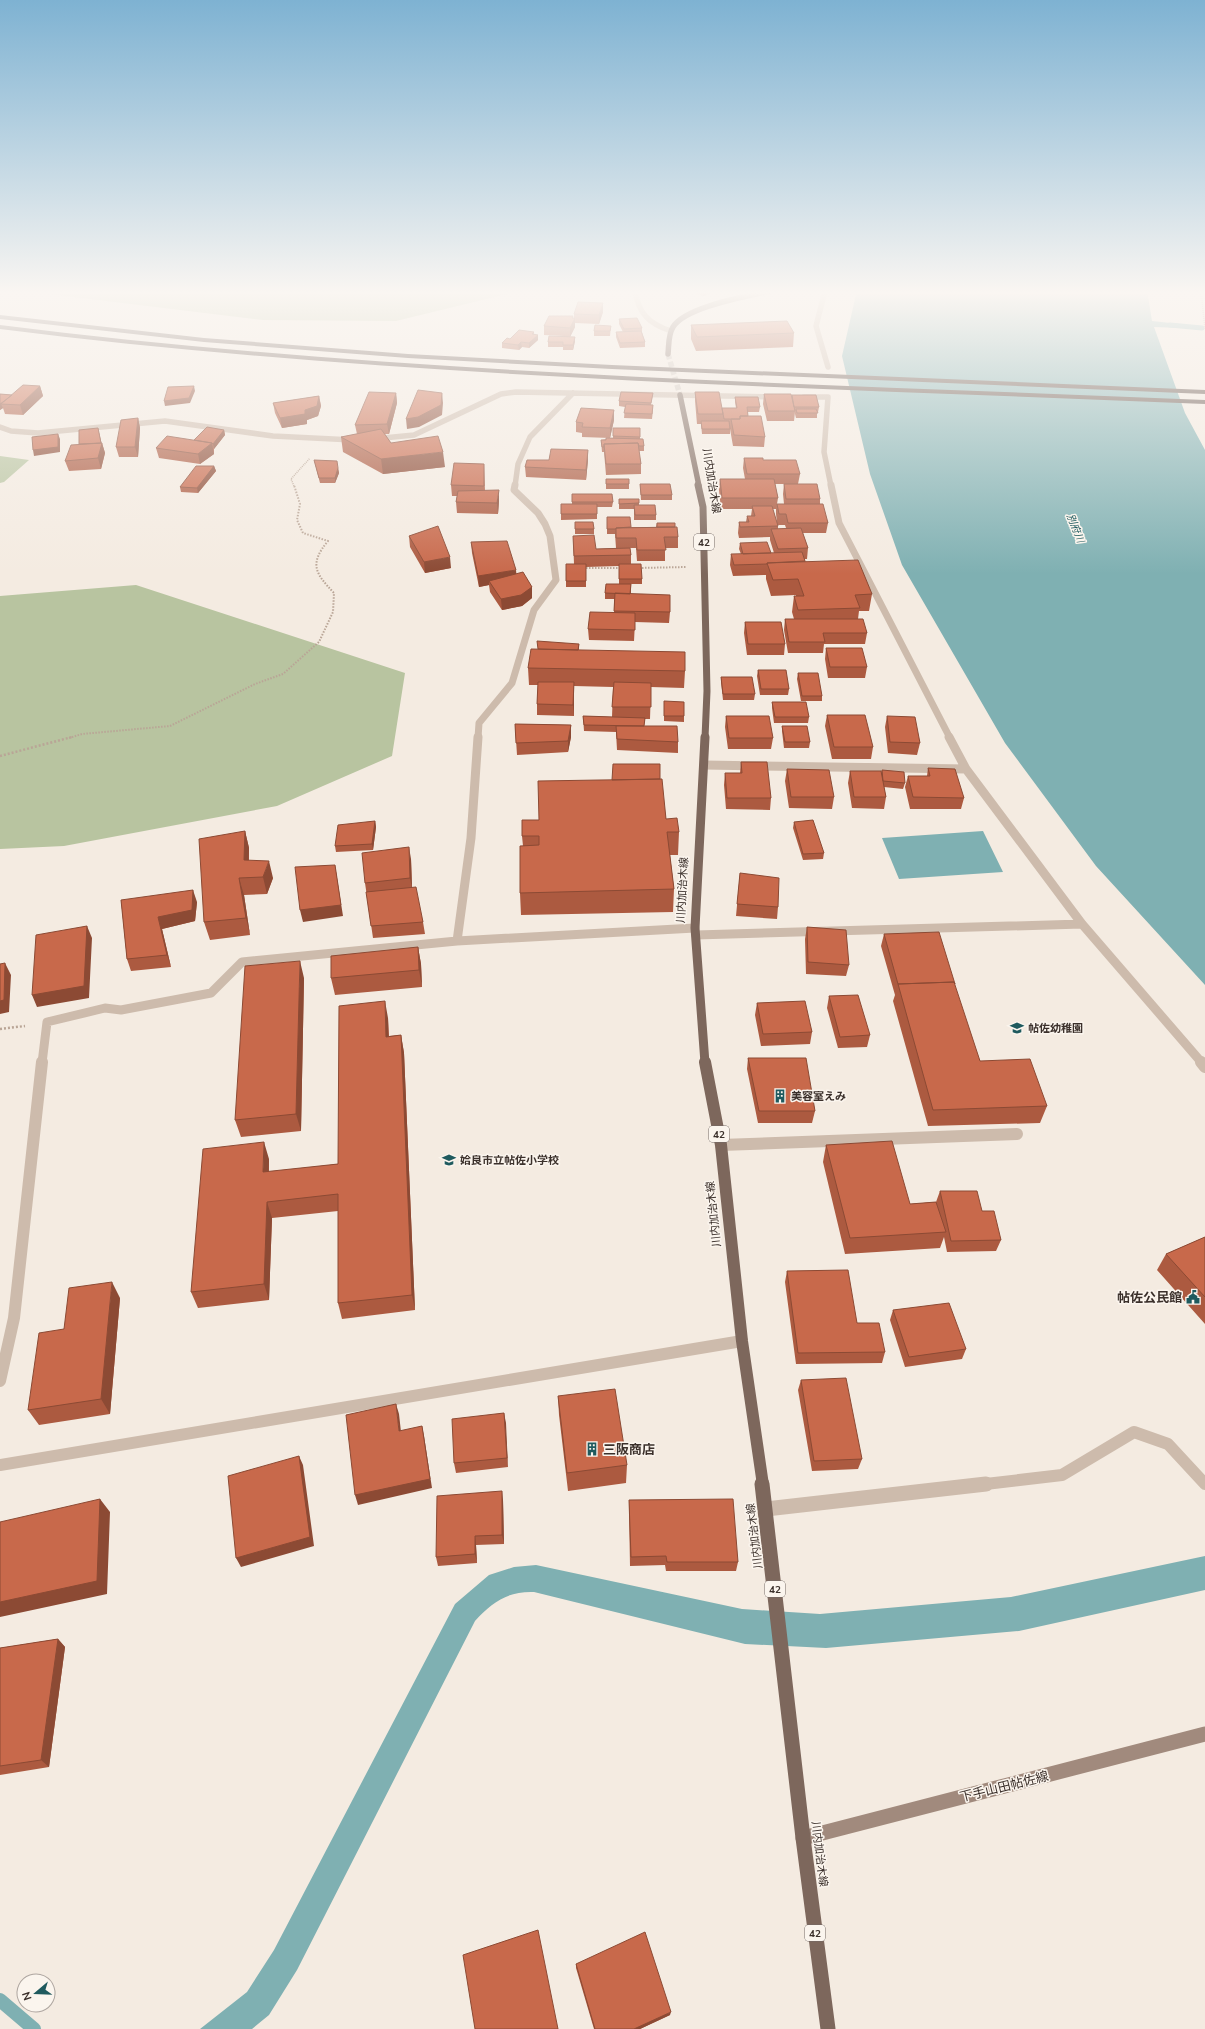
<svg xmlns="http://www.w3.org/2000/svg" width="1205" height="2029" font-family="'Nunito Sans','Noto Sans JP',sans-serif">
  <rect width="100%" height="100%" fill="#f4ebe1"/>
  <path fill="#b8c4a0" d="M16,290H516L515,292L396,321L263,320Z
    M0,456L29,460L4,482L0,483Z
    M136,585L405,673L392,756L277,806L64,846L0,849V596Z"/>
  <path fill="#7fb0b2" d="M857,290H1147L1152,321L1180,324L1181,328L1154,327L1185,413L1205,450V985L1096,866L1005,743L902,565L870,474L842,356Z
    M983,831L1003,872L899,879L882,838Z
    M1205,1556V1590L1019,1631L826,1648L745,1644L534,1592C508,1591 492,1602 475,1621L297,1970L269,2015L252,2029H200L247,1992L274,1950L455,1604L489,1575L514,1567L536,1565L742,1609L820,1614L1011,1597Z"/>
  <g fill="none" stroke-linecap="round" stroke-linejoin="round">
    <path stroke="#7fb0b2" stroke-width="5" d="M1170,325L1202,328"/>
    <path stroke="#7fb0b2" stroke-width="14" d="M0,2000L34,2029"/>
    <path stroke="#cfc6bd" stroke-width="5.5" stroke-dasharray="5.5 2.5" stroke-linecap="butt" d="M668,354L680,395"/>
    <path stroke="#b9a596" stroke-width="1.5" stroke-dasharray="1 1" stroke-linecap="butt" d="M1201,290L1205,330
      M294,486L291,479L310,458"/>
    <path stroke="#b9a596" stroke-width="2" stroke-dasharray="1.5 1.5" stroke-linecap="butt" d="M583,568H622
      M639,568L686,567
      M69,738L82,734L170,726L255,684L283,674L319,642L333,612L334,593C315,573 309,564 328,541L303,533L297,520L300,504L294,485"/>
    <path stroke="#b9a596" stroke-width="2.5" stroke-dasharray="2 2" stroke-linecap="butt" d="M0,756L72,737
      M0,1029L25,1026"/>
    <path stroke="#cdbbac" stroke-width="5.5" d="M808,290L825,291L816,326L828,367"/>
    <path stroke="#cdbbac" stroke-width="5.5" d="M635,290C638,313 649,324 671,331
      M804,397H828L824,452L831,486
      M0,427L11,431L38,433L165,421L273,436L353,440
      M373,439L414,435L501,394L516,392L778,397
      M515,486L518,464L530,437L573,393"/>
    <path stroke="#cdbbac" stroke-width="7" d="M831,485L839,523L950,738
      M478,738L479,723L512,683L534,610L556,580L550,536L545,524L538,513L514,490L515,485"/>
    <path stroke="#cdbbac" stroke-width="9" d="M949,737L966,769L1082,924L1202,1063
      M704,765L966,769
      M696,935L1082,924
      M457,941L471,838L478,737
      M42,1063L47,1022L105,1008L121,1010L211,993L242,962L457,941L695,928"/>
    <path stroke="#cdbbac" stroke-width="12" d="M1201,1062L1205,1067
      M721,1145L1017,1134
      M0,1381L14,1318L42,1062
      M0,1465L742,1341
      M977,1485L1062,1475L1134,1432L1168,1444L1205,1484"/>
    <path stroke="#cdbbac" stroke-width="15" d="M766,1509L986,1484"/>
    <path stroke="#a18a7d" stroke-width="15" d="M803,1838L1205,1734"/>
    <path stroke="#7d675c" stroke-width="5.5" d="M668,354C669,345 668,335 673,327C686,306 750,296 774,290
      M680,395L699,486"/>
    <path stroke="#7d675c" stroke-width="7" d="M698,485L703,507L707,691L705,738"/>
    <path stroke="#7d675c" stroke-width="9" d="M705,737L695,928L705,1063"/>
    <path stroke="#7d675c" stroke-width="12" d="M705,1062L721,1145L742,1341L763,1485"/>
    <path stroke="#7d675c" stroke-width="15" d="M762,1484L803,1838L828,2029"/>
    <path fill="#5c4a42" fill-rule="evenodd" d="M0,315L204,338L408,354L612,365L1205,390V394L612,369L408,358L204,342L0,319Z
      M0,325C399,375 803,383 1205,400V404C803,387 399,379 0,329Z"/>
  </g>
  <path fill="#ac5a40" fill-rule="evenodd" d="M685,290H721L703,296Z
    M603,312L599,324L575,323V327L570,337H575V341L573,350H563V347H548V342L563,336L544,335V326L573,318H574V314Z
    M619,319L642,328V332L645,342V347L620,348L616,337V332H623L619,324Z
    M691,325L794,333L793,347L696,351L691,339Z
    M611,326L610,336H594V331Z
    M534,332V334L538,340L529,348L522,347L519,350L502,348V343L510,339Z
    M40,386L43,396L23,415L5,414L3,408L0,410V394L12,395Z
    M695,392L722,409L736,408L735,402V397L760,407L759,412H748V416L765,437L764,447L733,446L730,429V424H729L730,429V434H702L701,424H697L695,401Z
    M396,393L397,403L389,434H385L391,443L445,467L383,474L343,452L341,437L357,434L355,425Z
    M653,393L651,405H653V410L652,419L624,418L625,407L619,406V401Z
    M764,394L791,398L792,395L819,407L818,412H817V418H796L795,414V412L794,421H767L763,404Z
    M319,396L321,406L318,416L307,420V424L282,428L275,413L273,403Z
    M614,410V420L610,438L582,437V433L576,432V422Z
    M138,418L140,428L138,457H119L116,447Z
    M613,428H640V439L644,446V451H639L641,464V474L606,475L604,452H602L601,440L613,438Z
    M224,430L225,435L214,449V454L200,464L159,458L156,448L194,440Z
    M99,433L101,443H102L105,453L101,469L69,471L65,461L79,444Z
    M588,450V460L586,480L526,477L525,467Z
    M744,458L763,460L800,474L798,484L820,499V504L828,523L826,533H803L808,548L807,559H805V561L872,594L869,611H859L858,619L867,633L865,644H824L823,653H788L784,630L785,619H794L792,612L794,596H796V595L771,596L766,579V575L733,576L730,565L731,554H741L739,549L740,543L771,553H774L770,540V537L739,538L738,533L739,522H746L747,516H751L752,509H721L719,490L720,479H745L743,468ZM775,484H784L783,494L784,504H777L778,498ZM773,509H776V514L777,523ZM778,525H785L786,528L778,529Z
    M314,460L338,468L339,473L335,483H320Z
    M484,464L485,491L499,501L498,514L457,513L456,502L457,496H452L451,485Z
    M214,466L216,471L198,493L181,492L180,487Z
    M606,479H629V489H606Z
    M640,484L672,495V500H641Z
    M572,494L613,502L612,507H597V519L561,520V504H572Z
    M619,499H639V505L656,515V520H634V509H619Z
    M607,517L631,527H656L657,523L675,527L678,537V548H665V561H637L636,548H630L631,555V564L642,579V584H631V594L670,612L669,623L635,622L634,641L589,640L588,629L614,613V599H605V593L619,584V566L586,567V587H566V564H574L573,536L596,549L616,548L615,534H607Z
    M575,522L594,529V534H575Z
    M409,536L451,568L425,573L410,547Z
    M471,542L516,574L532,587V598L522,606L502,610L490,592L489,585L479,587L472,553Z
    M745,622L785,644L784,655H747L744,633Z
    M579,644V650L685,671L684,688L651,687L650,719H645L644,726L678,742V753L617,750L616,732L584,731L583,716L612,717L613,687L574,686V716L537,715V704L538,685H529L528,668Z
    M826,648L867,667L865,678H828L825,659Z
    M758,670L789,689L788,695H760L757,676Z
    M798,673L822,696V701H801L797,679Z
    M721,677L755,694L754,700H723L721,682Z
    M664,701L684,716V722L664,721Z
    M772,702L809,717L808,723H774L772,708Z
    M827,715L873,747L871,759H832L825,726Z
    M726,716L773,738L771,749H728L725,727Z
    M887,716L920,743L917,755L888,753L885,727Z
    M515,724L571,725V737L568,752L517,755Z
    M782,726L810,742L809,748H784L782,731Z
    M741,762L771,798L770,810L726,809L724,785L725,773H740Z
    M928,768L964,798L961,809H910L905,787L908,776H927Z
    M787,769L834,797L832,809L789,808L785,781Z
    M882,770L905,783L903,789L884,787L886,797L884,809L852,808L848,783L850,771L881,773Z
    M660,779L666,819L679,832L678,855H670L674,889L673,912L521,915L520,893L523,846L522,836L539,820Z
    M375,821L376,827L373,850L336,852L335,846Z
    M794,822L824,853L823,859L803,860L793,828Z
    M245,831L249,848V861L273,878L267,894L244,895L250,935L210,940L204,922Z
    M411,859L412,887L423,922L425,934L373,938L365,883Z
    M740,873L778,907L777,919L736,916Z
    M121,900L197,902L195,921L162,929L171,967L131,971L127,959Z
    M807,927L849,965L846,976L806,974L805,939Z
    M884,934L980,1061L1047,1106L1040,1123L928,1126L893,1001L895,995L881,946Z
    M418,947L421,964L422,987L335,995L331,978Z
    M304,978L301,1131L241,1137L235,1120Z
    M829,996L870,1035L867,1047L838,1048L827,1008Z
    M757,1003L812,1032L810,1044L761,1046L755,1015Z
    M388,1018L389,1036L401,1035L404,1053L415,1310L342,1319L338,1303V1211L272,1218L269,1300L198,1308L191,1292L269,1159V1172L338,1164Z
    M748,1058L815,1111L812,1123H758L747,1069Z
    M826,1145L910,1204L936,1202L940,1191L982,1211L1001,1240L996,1251L947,1252L944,1237L940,1248L845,1254L823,1162Z
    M1205,1237V1324L1157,1270L1166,1254Z
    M787,1271L857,1323L885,1352L882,1363L796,1364L785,1282Z
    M120,1298L110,1414L39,1425L28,1410L64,1329Z
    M893,1310L966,1349L962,1359L905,1367L890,1320Z
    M801,1380L862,1459L858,1469L812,1471L798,1390Z
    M558,1396L627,1465L626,1483L568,1491L559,1415Z
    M504,1413L508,1467L456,1473L454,1463Z
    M503,1500L504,1544L476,1545L477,1563L438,1566L436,1557Z
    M629,1500L738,1562L736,1571H666L665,1565L630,1566L629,1509Z
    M58,1639L65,1647L49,1767L0,1775V1648Z
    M576,1964L670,2015L640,2029H594L576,1968Z"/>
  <path fill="#8c4a34" d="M703,290H721L703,296Z
    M603,303V312L599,324V315Z
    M573,316V322L575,318V327L570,337V328Z
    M538,335V340L529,348V343Z
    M575,337V341L573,350V345Z
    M521,342L522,347L519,350L518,345Z
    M40,386L43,396L23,415L20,405Z
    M194,386L195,391L190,403L165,406L164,401Z
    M396,393L397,403L389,434L387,424Z
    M442,393L443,403L442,415L419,427L407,429L406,419Z
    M14,395L1,404L3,408L0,410V404Z
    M319,396L321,406L318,416L307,420V424L282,428L280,418L305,410Z
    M614,410V420L610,438V428Z
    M138,418L140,428L138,457L135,447Z
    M98,428L102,445V443L105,453L101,469L98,458Z
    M224,430L225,435L214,449L213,444Z
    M58,434L60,439V452L34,456L33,450Z
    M212,443L214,454L200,464L198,454Z
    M588,450V460L586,480V470Z
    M443,452L445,467L383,474L381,459Z
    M214,466L216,471L198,493L197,488Z
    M338,468L339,473L335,483V478Z
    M499,490V501L498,514L497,503Z
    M450,557L451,568L425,573L424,562Z
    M516,570L517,581H489V585L479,587L478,576Z
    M532,587V598L522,606L502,610L501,599Z
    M574,682V716L573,705Z
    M571,725V737L568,752V741Z
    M375,821L376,827L373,850L372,844Z
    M245,831L249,848L248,878L244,860Z
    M409,847L411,859L412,889L410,878Z
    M269,861L273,878L267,894L263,877Z
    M335,865L343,916L303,922L300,910Z
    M239,878L244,895L250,935L246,918Z
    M193,890L197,902L195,921L162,929L171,967L167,955L158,917Z
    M87,926L92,938L89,998L37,1007L32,995Z
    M418,947L421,964L422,987L419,970Z
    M300,961L304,978L301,1131L296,1114Z
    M5,963L11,975L9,1012L0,1014V1001Z
    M385,1001L388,1018L389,1054L386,1037Z
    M401,1035L404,1053L415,1310L412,1295Z
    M264,1142L269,1159L268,1189L263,1172Z
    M267,1202L272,1218L269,1300L264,1284Z
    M112,1282L120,1298L110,1414L101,1399Z
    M396,1404L399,1414L402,1441L399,1431Z
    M504,1413L506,1423L508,1467L507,1458Z
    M422,1426L424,1436L432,1488L358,1505L355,1495Z
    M299,1456L303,1465L314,1546L241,1567L236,1558Z
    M502,1491L503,1500L504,1544L502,1535Z
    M100,1499L110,1512L107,1594L0,1617V1602Z
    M475,1536L476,1545L477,1563L475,1554Z
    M58,1639L65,1647L49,1767L41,1760Z
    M671,2012L670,2015L640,2029H634Z"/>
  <path fill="#c8694b" stroke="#8c4a34" d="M578,302L603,303L599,315L574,314Z
    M549,316H573L572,318H575L570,328L544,326Z
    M637,318L642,328L624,329L619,319Z
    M787,321L794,333L697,337L691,325Z
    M595,325L611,326L610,331H594Z
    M519,330L534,332L532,334L538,335L529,343L521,342L518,345L502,343L507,338L510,339Z
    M641,331L645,342L620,343L616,332Z
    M549,336L575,337L573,345H563V342H548Z
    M23,385L40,386L20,405L1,404Z
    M194,386L189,398L164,401L168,387Z
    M418,390L442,393L441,405L418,417L406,419Z
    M369,392L396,393L387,424L355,425Z
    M621,392L653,393L651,403L619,401Z
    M695,392H719L723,414H698Z
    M0,394L12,395L7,399L0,404Z
    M764,394H791L795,411H768Z
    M792,395H816L819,407H794Z
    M319,396L317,406L305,410V414L280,418L273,403Z
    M735,397H758L760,407H747L748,416H740V419H724L722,408H737Z
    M626,404L653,405L652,414L624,413Z
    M581,408L614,410L610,428L582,427L583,423L576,422Z
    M796,409H816L818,413H797Z
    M740,416H761L765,437L734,435L731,419H740Z
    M138,418L135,447H116L121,420Z
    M701,421H729L730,429H702Z
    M207,427L224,430L213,444L212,443L194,440Z
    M98,428L101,443L79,444V430Z
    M613,428H640V437L613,436Z
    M381,429L391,443L438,436L443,452L381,459L341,437Z
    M58,434V447L33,450L32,437Z
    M167,436L212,443L198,454L156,448Z
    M606,438L643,439L644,446H639L638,443L604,444V447H602L601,440H606Z
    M102,443L98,458L65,461L71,445Z
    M638,443L641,464H606L604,444Z
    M551,449L588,450L586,470L525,467L527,460H549Z
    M744,458H763V460H796L800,474H747Z
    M314,460L337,461L338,468L335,478H319Z
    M454,463L484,464V486L451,485Z
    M196,466H214L197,488L180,487Z
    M606,479H629V484H606Z
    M720,479H774L778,498H722Z
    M640,484H670L672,495H641Z
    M784,484H817L820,499H786Z
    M499,490L497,503L456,502L458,491Z
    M572,494H612L613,502H572Z
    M619,499H639V503L619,504Z
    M561,504H597V514H561Z
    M777,504H823L828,523H788L786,514H779Z
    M634,505H655L656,515H635Z
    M752,506H772L778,526L740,527L739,522H749L747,516H755Z
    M607,517H630L631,527L616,528V529H607Z
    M575,522H593L594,529H575Z
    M657,523H675V527H657Z
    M438,526L450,557L424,562L409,536Z
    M677,527L678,537H664L666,550H637L636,538H616V528Z
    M801,528L808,548L778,549L771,529Z
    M594,535L596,549L630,548L631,555L574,556L573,536Z
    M507,541L516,570L478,576L471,542Z
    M767,542L771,553L743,554L740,543Z
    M802,552L805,561L767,563V564L734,565L731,554Z
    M858,560L872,594L855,595L860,608L798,610L794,596H804L798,579L773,580L767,563Z
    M566,564H586V581H566Z
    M619,564H641L642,579H619Z
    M523,572L532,587L521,595L501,599L489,581Z
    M606,584H631L630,594L605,593Z
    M615,593L670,595V612L614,611Z
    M590,612L635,613V630L588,629Z
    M785,619H863L867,633H823L825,642H789Z
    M745,622H781L785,644H748Z
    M537,641L579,644L578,650L538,649Z
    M826,648H862L867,667H830Z
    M531,649L685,652V671L528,668Z
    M758,670H786L789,689H761Z
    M798,673H818L822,696H802Z
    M721,677H752L755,694H723Z
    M538,682H574L573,705L537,704Z
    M614,682L651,683V707H612Z
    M664,701L684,702V716H664Z
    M772,702H806L809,717H775Z
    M827,715H865L873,747H834Z
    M583,716L645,718L644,726L584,725Z
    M726,716H769L773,738H729Z
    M887,716L915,717L920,743L890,742Z
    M515,724L571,725L568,741L516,743Z
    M616,726H677L678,742L617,739Z
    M782,726H807L810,742H785Z
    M741,762H767L771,798H727L725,773H742Z
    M613,764H660V779L612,780Z
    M928,768L955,769L964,798L913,797L908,776H930Z
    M787,769L829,770L834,797H791Z
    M882,770L904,772L905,783L883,781Z
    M850,771H881L886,797H854Z
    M662,779L666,819L677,818L679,832H667L674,889L520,893V846L539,845V836H522V820H539L538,781Z
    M813,820L824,853L803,854L794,822Z
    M375,821L372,844L335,846L338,825Z
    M245,831L244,860L269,861L263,877L239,878L246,918L204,922L199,839Z
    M409,847L410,878L365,883L362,853Z
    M335,865L341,905L300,910L295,867Z
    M740,873L779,878L778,907L737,904Z
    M416,887L423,922L371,926L366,892Z
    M193,890L192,910L158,917L167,955L127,959L121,900Z
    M87,926L84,986L32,995L36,935Z
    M807,927L846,930L849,965L808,962Z
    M939,932L955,984L954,982L898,984L884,934Z
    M418,947L419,970L331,978V956Z
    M300,961L296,1114L235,1120L245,966Z
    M5,963L4,1000L0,1001V964Z
    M954,982L980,1061L1030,1059L1047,1106L933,1110L898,984Z
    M858,995L870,1035L840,1037L829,996Z
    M385,1001L386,1037L401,1035L412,1295L338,1303V1194L267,1202L264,1284L191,1292L203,1149L264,1142L263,1172L338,1164L339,1006Z
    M805,1001L812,1032L763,1034L757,1003Z
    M748,1058H806L815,1111H759Z
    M892,1141L910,1204L936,1202L946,1232L850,1238L826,1145Z
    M940,1191H977L982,1211H994L1001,1240L951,1241Z
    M1205,1237V1297L1166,1254Z
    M848,1270L857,1323H879L885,1352L798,1353L787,1271Z
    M112,1282L101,1399L28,1410L39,1333L64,1329L69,1288Z
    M949,1303L966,1349L909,1357L893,1310Z
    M846,1378L862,1459L814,1461L801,1380Z
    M615,1389L627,1465L567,1473L558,1396Z
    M396,1404L399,1431L422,1426L430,1479L355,1495L346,1415Z
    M504,1413L507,1458L454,1463L452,1419Z
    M299,1456L310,1537L236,1558L228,1476Z
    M502,1491V1535L475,1536V1554L436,1557L437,1496Z
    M100,1499L97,1581L0,1602V1522Z
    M733,1499L738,1562H667L666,1556L631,1557L629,1500Z
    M58,1639L41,1760L0,1766V1648Z
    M538,1930L558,2029H475L463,1955Z
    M645,1932L671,2012L634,2029H595L576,1964Z"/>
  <linearGradient id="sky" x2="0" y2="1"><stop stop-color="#7eb2d2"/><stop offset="0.51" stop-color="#faf6f2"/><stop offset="1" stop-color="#faf6f2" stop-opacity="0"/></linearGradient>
  <rect width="1205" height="574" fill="url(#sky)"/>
  <defs>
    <g id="school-bare" transform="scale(1.08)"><path d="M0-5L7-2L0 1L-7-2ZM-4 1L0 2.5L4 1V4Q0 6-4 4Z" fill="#1f5a5e" stroke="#fbf5ee" stroke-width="2.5" paint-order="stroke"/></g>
    <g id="building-bare" transform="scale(1.08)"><path d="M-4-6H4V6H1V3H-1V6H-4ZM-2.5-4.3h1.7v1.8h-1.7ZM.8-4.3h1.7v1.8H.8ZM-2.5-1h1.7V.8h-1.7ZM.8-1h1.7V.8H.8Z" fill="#1f5a5e" stroke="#fbf5ee" stroke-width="2.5" paint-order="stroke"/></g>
    <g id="civic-bare" transform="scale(1.08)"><path d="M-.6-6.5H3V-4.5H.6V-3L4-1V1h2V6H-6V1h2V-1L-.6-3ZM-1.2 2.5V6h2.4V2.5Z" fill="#1f5a5e" stroke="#fbf5ee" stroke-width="2.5" paint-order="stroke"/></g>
  </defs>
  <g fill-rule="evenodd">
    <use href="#school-bare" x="1017" y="1028"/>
    <use href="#building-bare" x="780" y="1096"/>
    <use href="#school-bare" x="449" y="1160"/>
    <use href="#civic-bare" x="1193" y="1297"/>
    <use href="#building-bare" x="592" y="1449"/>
  </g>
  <g text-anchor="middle" stroke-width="3" stroke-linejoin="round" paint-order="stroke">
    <g font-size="10" font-style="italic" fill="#1f5a5e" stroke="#fbf5ee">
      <text transform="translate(1076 528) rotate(68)" y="4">別府川</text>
    </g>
    <g fill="#fbf5ee" stroke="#756b66" stroke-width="1">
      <rect x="694" y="534" width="20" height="16" rx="3"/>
      <rect x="709" y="1126" width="20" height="16" rx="3"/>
      <rect x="765" y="1581" width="20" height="16" rx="3"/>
      <rect x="805" y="1925" width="20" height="16" rx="3"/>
    </g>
    <g font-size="10" font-weight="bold" fill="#3b302b">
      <text x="704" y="546">42</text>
      <text x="719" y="1138">42</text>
      <text x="775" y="1593">42</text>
      <text x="815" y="1937">42</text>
    </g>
    <g font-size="11" fill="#3b302b" stroke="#fbf5ee">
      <text transform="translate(712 481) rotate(81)" y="4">川内加治木線</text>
      <text transform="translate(682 890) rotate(-87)" y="4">川内加治木線</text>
      <text transform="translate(713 1214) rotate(-96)" y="4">川内加治木線</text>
      <text transform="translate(754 1536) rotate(-97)" y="4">川内加治木線</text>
      <text transform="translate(820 1854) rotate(83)" y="4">川内加治木線</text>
    </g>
    <g font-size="11" font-weight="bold" fill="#3b302b" stroke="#fbf5ee" text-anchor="start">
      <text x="1028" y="1032">帖佐幼稚園</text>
      <text x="791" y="1100">美容室えみ</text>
      <text x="460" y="1164">姶良市立帖佐小学校</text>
    </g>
    <g font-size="13" font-weight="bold" fill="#3b302b" stroke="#fbf5ee" text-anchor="end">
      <text x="1182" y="1302">帖佐公民館</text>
      <text x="603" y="1454" text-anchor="start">三阪商店</text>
    </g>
    <g font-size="13" fill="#3b302b" stroke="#fbf5ee">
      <text transform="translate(1004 1786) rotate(-14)" y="5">下手山田帖佐線</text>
    </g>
  </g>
  <g transform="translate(36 1993) rotate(251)"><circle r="19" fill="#fbf5ee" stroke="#aea6a0"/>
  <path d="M0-3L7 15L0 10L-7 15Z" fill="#1f5a5e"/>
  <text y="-6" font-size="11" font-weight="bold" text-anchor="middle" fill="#3b302b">N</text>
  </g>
</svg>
